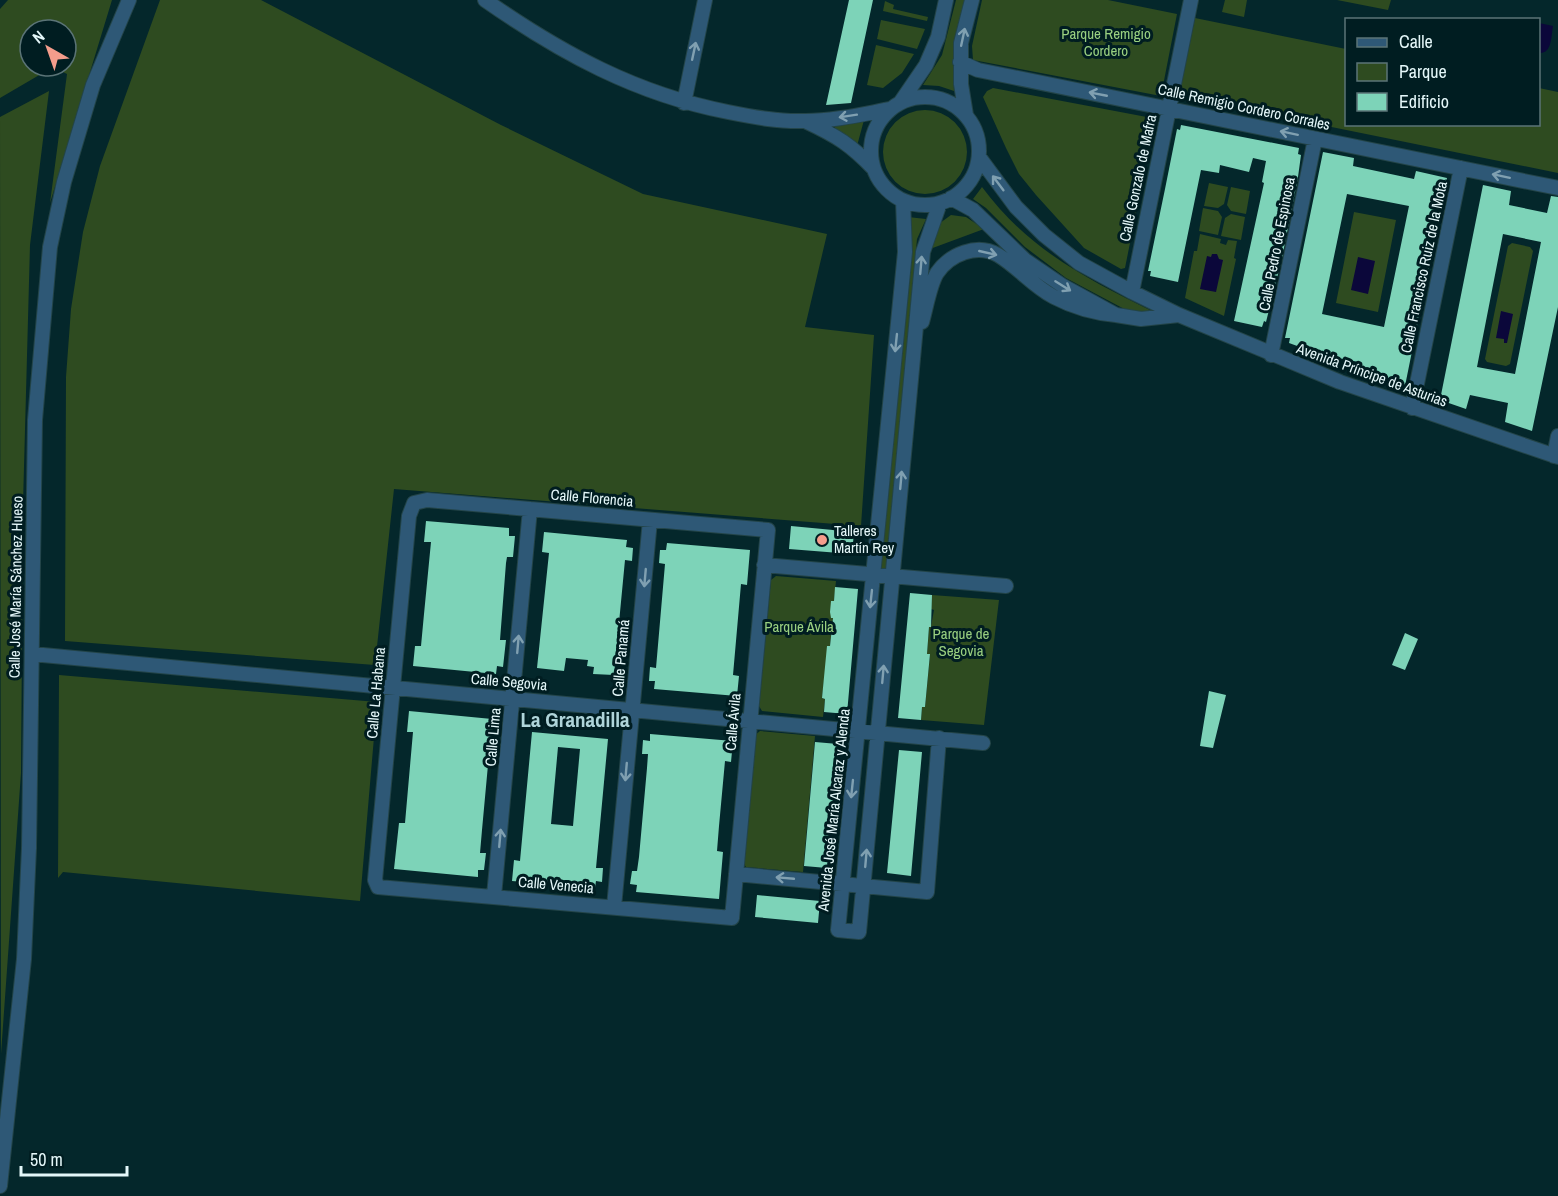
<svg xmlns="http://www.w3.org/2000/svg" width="1558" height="1196" font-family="'Archivo Narrow',sans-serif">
  <rect width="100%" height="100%" fill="#04272b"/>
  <path fill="#2e4b20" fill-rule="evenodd" d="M8,0H112L50,203L67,74L53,67L0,98V9ZM30,30H66V66H30Z
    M160,0H261L501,125L643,194L827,234L805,327L874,335L861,526L394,489L375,665L65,641L66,377L71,309L83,232L100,166Z
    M956,0H965L953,56L954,91L939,86L923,85L942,55Z
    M982,0H1108L1177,14L1161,96L973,60L972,46Z
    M1225,0H1247L1244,17L1222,12Z
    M1337,0H1391L1388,10Z
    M885,1L894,5L893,9L928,17L927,21L883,11Z
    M1195,18L1346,49V124H1538L1539,88L1558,92V173L1179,96Z
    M881,20L925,29L917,49L877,39Z
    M876,45L914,54L902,73L883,88L867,85Z
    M993,88L1152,118L1154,123L1125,268L1121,269L1084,248L1036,195L1019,174L1006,148L983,97L987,91Z
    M49,91L30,245L23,504L21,773L1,1054L0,117Z
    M883 152a42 42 0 1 1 84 0a42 42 0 1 1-84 0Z
    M864,120L857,146L835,128L834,126Z
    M1209,183L1228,187L1224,204L1218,208L1204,206Z
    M982,187C1028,249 1085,278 1152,311H1128L1066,278L1025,247L986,208L973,199Z
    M1231,187L1250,191L1246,214L1231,211L1227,205Z
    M1203,208L1218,211L1222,217L1218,235L1199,231Z
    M1354,212L1396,220L1378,312L1336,303Z
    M1231,214L1245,217L1241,240L1221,236L1225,218Z
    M951,215L966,217L984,229L930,249L940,223Z
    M908,217L926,219L917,239L886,570L881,569L911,238Z
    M1200,234L1221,239L1220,243L1226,245L1228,240L1237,241L1234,258L1236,259L1224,316L1185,298L1194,251H1197Z
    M1512,243L1530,247L1533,251L1510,364L1506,366L1487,362L1485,359L1508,246Z
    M776,576L836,581L834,601H831V618H833L830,646H827V681H824L822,698L825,699L823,717L762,711L759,706L771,580Z
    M932,595L999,600L984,725L921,720L922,707H925L930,655L927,654L929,627L931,626L934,610L931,609Z
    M59,675L377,702L360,901L63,872L58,878Z
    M760,731L815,736L803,872L746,867L744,864L755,735Z"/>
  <path fill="#0b073a" d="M1539,23L1553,26C1551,37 1552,54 1539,53Z
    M1212,254H1217L1219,259L1223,260L1216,292L1200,289L1207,256L1211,257Z
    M1358,257L1375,261L1368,294L1351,290Z
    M1501,311L1513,314L1507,343H1504V339L1496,338Z"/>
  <path fill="#7dd3b8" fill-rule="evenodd" d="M849,0H873L851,103L826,105Z
    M1181,125L1299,148L1298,154L1301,155L1298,177L1282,258L1266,322L1264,321L1262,327L1234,321L1264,183L1262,182L1266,161L1253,158L1249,172L1220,165L1219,173L1201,170L1178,282L1150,276L1151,271H1148L1165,189L1177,129L1180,130Z
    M1323,152L1354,158L1353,166L1414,179L1416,171L1447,178L1405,386L1358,368L1359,362L1333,357V359L1289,343L1290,338H1285ZM1347,194L1409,206L1384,327L1322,314Z
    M1483,185L1511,191L1509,205L1547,213L1551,196L1558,197V307L1532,431L1505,422L1508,403L1470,395L1466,409L1440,400ZM1503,234L1541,242L1515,374L1477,367Z
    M426,521L509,528V536H515L513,557H507L506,563L500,640H506L503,667L497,666L496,674L413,666L415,646H421L424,614L431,542H424Z
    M791,526L854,532L852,554L789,549Z
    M544,532L627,540L626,547L633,548L632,561L625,560L614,675L593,674L594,667L587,666L588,660L566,658L564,671L537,668L549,553L542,552Z
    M667,543L750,550L747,585L741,584L733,675L739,676L737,696L654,689L655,681H649L650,667L656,668L665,564L659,563L660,550H666Z
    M835,587L858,589L847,714L824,712L825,699L822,698L827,646H830L833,618H831L830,612L831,601H834Z
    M910,593L932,595L931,627H929L927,654H930L925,707H922L921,720L898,718Z
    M1405,633L1418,639L1405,670L1392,665Z
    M1209,691L1226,695L1213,748L1200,746Z
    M409,711L492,719V726L498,727L495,754H489L482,830L480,853H486L484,870H478V877L394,869L399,823H405L413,732H407Z
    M532,732L608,739L596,868H603L602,882L596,881L595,888L512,881L514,860L520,861ZM558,747L580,749L573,826L551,824Z
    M650,734L733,741L731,762L725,761L719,826L717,851L723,852L719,899L636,892L637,885L630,884L632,871H637L639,857L647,768L648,754H642L643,740L650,741Z
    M815,742L838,744L827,868L804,866Z
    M899,750L922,752L911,876L887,873Z
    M757,895L820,901L818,923L755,917Z"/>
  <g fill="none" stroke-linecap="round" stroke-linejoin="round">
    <g stroke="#234448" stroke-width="16">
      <path id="street" d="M485,0C561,53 636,94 728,112C753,117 779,122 805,121C834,121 863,114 891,109
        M960,62L978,70L1558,188
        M871 151a54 54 0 1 1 108 0a54 54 0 1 1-108 0Z
        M684,103L705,0
        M900,103L926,65L938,37L946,0
        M966,115L961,84V43L972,0
        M807,122C837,136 851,145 874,169
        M979,157L1016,207L1044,235L1079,263L1132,292L1179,315L1340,382L1558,457
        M951,198L973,210L1025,260L1063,286L1116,315L1141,319L1179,315
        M903,201L905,252L838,930L859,932L923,252L940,203
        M1132,292L1191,0
        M922,322C926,308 930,284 937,273C950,254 977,243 998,255C1018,267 1033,286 1054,297C1075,308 1093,313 1116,315
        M1271,355L1315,139
        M1412,408L1461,168
        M1554,456L1558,436
        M427,500L768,530L732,918L378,887L375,880L409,516L414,503Z
        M764,565L1006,586
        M32,654L983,743
        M736,874L927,892L939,738
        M494,896L530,509
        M614,907L650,520
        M0,1186L24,959L29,848L35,420L50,247L64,182L93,85L129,0"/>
    </g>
    <use href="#street" stroke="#2e5876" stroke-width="14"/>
  </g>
  <defs><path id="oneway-shaft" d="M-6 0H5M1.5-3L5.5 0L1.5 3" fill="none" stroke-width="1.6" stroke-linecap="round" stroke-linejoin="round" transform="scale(1.5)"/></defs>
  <g stroke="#80a0b1">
    <use href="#oneway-shaft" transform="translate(963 37) rotate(-78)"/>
    <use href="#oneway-shaft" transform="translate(694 51) rotate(-78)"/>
    <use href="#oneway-shaft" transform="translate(1098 94) rotate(-169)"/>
    <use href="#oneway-shaft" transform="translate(848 116) rotate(171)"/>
    <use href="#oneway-shaft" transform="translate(1289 133) rotate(-168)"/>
    <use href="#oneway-shaft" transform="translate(1501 176) rotate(-168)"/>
    <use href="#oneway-shaft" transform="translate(998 183) rotate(-127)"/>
    <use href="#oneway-shaft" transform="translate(988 253) rotate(13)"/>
    <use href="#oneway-shaft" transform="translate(921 265) rotate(-85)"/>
    <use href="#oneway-shaft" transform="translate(1063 286) rotate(32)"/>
    <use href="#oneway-shaft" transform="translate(896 343) rotate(96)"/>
    <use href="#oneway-shaft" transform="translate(901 480) rotate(-85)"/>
    <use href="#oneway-shaft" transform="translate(645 578) rotate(95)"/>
    <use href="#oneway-shaft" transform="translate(871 599) rotate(96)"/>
    <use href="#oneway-shaft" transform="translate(518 644) rotate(-85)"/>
    <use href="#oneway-shaft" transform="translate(883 674) rotate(-85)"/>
    <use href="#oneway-shaft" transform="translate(626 772) rotate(95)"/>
    <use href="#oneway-shaft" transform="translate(852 789) rotate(96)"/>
    <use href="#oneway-shaft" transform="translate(500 838) rotate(-85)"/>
    <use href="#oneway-shaft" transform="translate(866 858) rotate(-85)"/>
    <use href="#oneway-shaft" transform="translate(785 878) rotate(-175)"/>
  </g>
  <circle fill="#f49d8c" stroke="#001d21" stroke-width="2" cx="822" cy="540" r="6"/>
  <g text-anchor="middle" stroke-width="6" stroke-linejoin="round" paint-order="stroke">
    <g font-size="15" fill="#99d080" stroke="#001d21">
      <text x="1106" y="39">Parque Remigio<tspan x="1106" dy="17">Cordero</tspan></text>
      <text x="799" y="632">Parque Ávila</text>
      <text x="961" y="639">Parque de<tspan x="961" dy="17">Segovia</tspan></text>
    </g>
    <g font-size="15" fill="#e4f7f9" stroke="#001d21">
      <text transform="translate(1244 107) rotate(12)" y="5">Calle Remigio Cordero Corrales</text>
      <text transform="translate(1138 178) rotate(-78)" y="5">Calle Gonzalo de Mafra</text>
      <text transform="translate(1277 244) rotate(-79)" y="5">Calle Pedro de Espinosa</text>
      <text transform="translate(1424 267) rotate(-78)" y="5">Calle Francisco Ruiz de la Mota</text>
      <text transform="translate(1372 375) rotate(20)" y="5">Avenida Príncipe de Asturias</text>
      <text transform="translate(592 498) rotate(5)" y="5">Calle Florencia</text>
      <text transform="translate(16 587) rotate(-89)" y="5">Calle José María Sánchez Hueso</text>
      <text transform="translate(621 658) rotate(-85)" y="5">Calle Panamá</text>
      <text transform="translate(509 682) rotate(5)" y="5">Calle Segovia</text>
      <text transform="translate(376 693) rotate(-85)" y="5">Calle La Habana</text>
      <text transform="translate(733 722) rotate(-85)" y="5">Calle Ávila</text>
      <text transform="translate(493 737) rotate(-85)" y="5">Calle Lima</text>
      <text transform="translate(834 810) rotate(-84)" y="5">Avenida José María Alcaraz y Alenda</text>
      <text transform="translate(556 885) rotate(5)" y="5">Calle Venecia</text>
    </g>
    <g font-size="15" fill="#e4f7f9" stroke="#001d21" text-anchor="start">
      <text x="834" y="536">Talleres<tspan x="834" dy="17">Martín Rey</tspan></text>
    </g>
    <g font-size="21" font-weight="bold" fill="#afd4d9" stroke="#001d21">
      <text x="575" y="727">La Granadilla</text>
    </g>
  </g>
  <rect x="1345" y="18" width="195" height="108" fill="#001d21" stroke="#5b7477" stroke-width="1.5"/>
  <rect x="1357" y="38" width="30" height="9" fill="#2e5876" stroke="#5b7477" stroke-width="1.5"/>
  <text x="1399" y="48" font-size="18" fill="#e4f7f9">Calle</text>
  <rect x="1357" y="63" width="30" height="18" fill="#2e4b20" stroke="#5b7477" stroke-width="1.5"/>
  <text x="1399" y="78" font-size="18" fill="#e4f7f9">Parque</text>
  <rect x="1357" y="93" width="30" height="18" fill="#7dd3b8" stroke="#5b7477" stroke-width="1.5"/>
  <text x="1399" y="108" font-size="18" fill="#e4f7f9">Edificio</text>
  <g transform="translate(48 48) rotate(320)"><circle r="28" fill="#001d21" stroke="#5b7477" stroke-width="1.5"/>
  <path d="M0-4.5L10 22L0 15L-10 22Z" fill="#f49d8c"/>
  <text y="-9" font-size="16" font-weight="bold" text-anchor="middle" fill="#e4f7f9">N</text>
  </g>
  <path d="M21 1166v9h106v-9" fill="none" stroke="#e4f7f9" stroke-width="3"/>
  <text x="30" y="1166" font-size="18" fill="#e4f7f9" stroke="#001d21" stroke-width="4.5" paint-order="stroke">50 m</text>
</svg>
